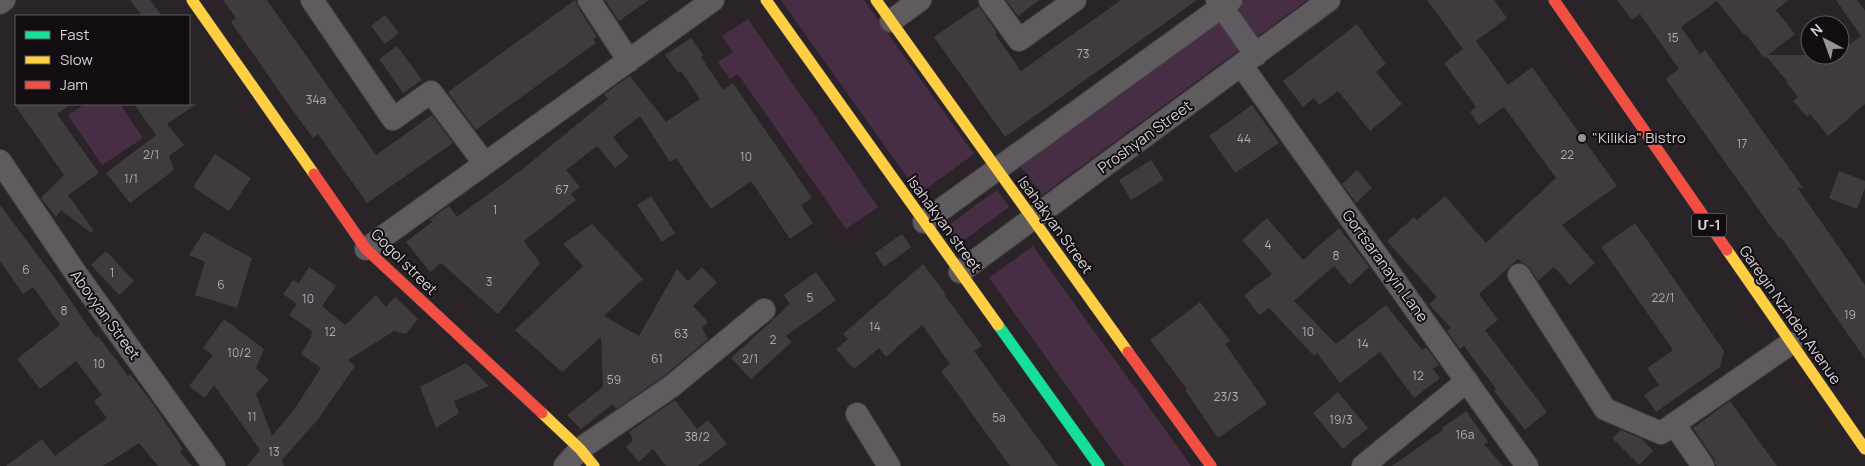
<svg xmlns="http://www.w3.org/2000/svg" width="1865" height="466" font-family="Manrope,'Noto Sans Armenian',sans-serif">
  <rect width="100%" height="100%" fill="#2a2429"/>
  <path fill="#482e45" d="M781,0H864L974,154L919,194Z
    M1245,0H1307L1042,195L1020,166Z
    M748,19L878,207L846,229L738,74L730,79L718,62L733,52L722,36Z
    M85,104H120L143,138L102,165L68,115Z
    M997,190L1009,207L959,244L947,226Z
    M1033,246L1191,466H1124L989,278Z"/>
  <path fill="#3f3b3f" d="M130,0H150L162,16H142Z
    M223,0H267L376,155L432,115L453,143L367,203L318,134L313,138L281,94L231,22L236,18Z
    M575,0L578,7L597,37L594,39L596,43L476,130L448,92Z
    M605,0H649L619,21Z
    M1006,0H1039L1018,16Z
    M1121,0H1197L1005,137L934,37L979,6L997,33L995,34L1021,71Z
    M1427,0H1494L1507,18L1476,41L1508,85L1532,67L1617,186L1562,225L1595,263L1570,285L1554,267L1538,281L1530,268L1518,259L1479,294L1498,320L1485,330L1547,412L1525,430L1494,391L1496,389L1464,346L1460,349L1447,331L1451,328L1429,304L1437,297L1387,241L1414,217L1417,220L1445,196L1486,243L1556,178L1504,107L1479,125L1470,112L1476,107L1444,63L1463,49Z
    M1617,0H1789L1776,10L1795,34L1768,55H1840V51L1861,36L1836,0H1857L1865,11V104L1828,136L1810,114L1807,117L1793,101L1798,97L1786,82L1787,81L1766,56L1764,58L1746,34L1744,35L1717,1L1681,27L1700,54L1705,50L1804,189L1797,187L1865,285V359L1781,237L1779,238L1666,79L1679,69L1640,14L1632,20Z
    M385,15L399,33L385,44L371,26Z
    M1357,24L1386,64L1376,72L1402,104L1370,131L1338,91L1319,105L1314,98L1303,107L1283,81Z
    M691,38L703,55L701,57L723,90L733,83L812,198L801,205L813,223L790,239L751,181L711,209L676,158L670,162L640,116L613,137L629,157L615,168L597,146L566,170L580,187L571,194L576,200L524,241L540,263L498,314L441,263L430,272L406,242L432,222L430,219L449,206L457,217L524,168L608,99L604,94L630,76L666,122L700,99L681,71L678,73L665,55Z
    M397,46L422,80L403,93L379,59Z
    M14,104H71L57,114L99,173L68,195L94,231L91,233L61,210L56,217L41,198L64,175Z
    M134,104H197L167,124L184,145L169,156L174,170L130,203L106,173L156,135Z
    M1252,105L1279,143L1235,173L1209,136Z
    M215,154L251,178L229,211L193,187Z
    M1151,160L1164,180L1131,200L1119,180Z
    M1357,170L1372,188L1356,203L1342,184Z
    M1839,171L1865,181V188L1857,209L1829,198Z
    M651,196L675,233L662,242L637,205Z
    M0,205L60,285L96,338L98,336L128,376L130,374L154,405L183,449L180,452L192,466H158L139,443L103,466H6L42,439L55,456L107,418L94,401L102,395L76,361L40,389L17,359L60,325L33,287L23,294L0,261Z
    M1267,218L1303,260L1339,228L1369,267L1350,285L1334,266L1294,301L1336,344L1386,305L1422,350L1426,347L1439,365L1433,369L1440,378L1414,398L1380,352L1340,383L1317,353L1314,356L1269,308L1259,315L1244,295L1272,274L1242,240Z
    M1635,223L1724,351L1720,367L1656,412L1644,395L1659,385L1647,368L1673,350L1601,247Z
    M592,224L643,279L604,316L639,336L677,269L688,281L702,267L717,283L693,306L708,322L702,328L708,339L664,376L616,409L613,404L581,429L567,415L603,387L601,337L562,372L515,330L583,266L563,244Z
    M204,232L252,258L237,308L195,295L205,262L189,255Z
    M902,234L911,247L884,267L875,253Z
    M106,251L134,281L119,295L91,265Z
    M923,264L945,293L944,294L982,346L974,351L1058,466H1010L941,371L950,364L922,325L886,357L879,348L854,369L836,349L848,339L843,334Z
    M309,267L336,286L322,306L345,325L376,295L386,307L395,297L418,319L406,334L394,331L348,360L355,366L319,418L282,460L284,466H247L260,450L214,385L205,398L189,386L213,355L203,348L224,319L264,349L256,368L269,380L256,394L272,436L293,411L321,368L301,354L312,336L310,335L313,332L289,315L297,304L283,294L293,280L299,283Z
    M816,272L836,300L786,336L792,342L751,379L731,358L790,304L784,295Z
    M1200,302L1230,341L1225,344L1267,404L1218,438L1185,390L1187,389L1150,340Z
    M466,363L489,386L454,401L459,413L436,428L420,387Z
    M1338,392L1368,428L1343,449L1313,413Z
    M675,400L697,429L708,420L727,444L698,466H666L653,449L639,462L626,447L633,440L629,432Z
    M1730,401L1777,466H1716L1714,459L1693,428Z
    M1466,411L1488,442L1484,444L1503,466H1392L1443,430L1442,428Z
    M1621,430L1642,439L1653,451L1639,465L1612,438Z"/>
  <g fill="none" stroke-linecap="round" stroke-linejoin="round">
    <g stroke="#454045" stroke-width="24">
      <path id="street" d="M312,0L393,119L431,92L485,164
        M589,0L629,61
        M990,0L1019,40L1075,0
        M1217,0L1256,55
        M0,3L4,0
        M891,21L920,0
        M1242,66L1527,466
        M0,161L77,275L214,466
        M924,222L1231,0
        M366,249L713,0
        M960,272L1329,0
        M1519,275L1605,409L1661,433L1791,343
        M857,414L889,466
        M1674,424L1703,466
        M565,466L580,449L672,386L764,310
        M1363,466L1467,381"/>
    </g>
    <g stroke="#454045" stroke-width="12">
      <path id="fast" d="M998,325L1099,466"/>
    </g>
    <g stroke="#454045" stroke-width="12">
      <path id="slow" d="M192,0L314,174
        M766,0L998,325
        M876,0L1128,352
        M1727,250L1865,449
        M542,413L580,449L594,466"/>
    </g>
    <g stroke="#454045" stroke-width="12">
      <path id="jam" d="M1554,0L1727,250
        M314,174L366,249L542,413
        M1128,352L1211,466"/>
    </g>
    <use href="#street" stroke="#605b5f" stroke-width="22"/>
    <use href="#fast" stroke="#16e098" stroke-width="11"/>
    <use href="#slow" stroke="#ffcf43" stroke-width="11"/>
    <use href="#jam" stroke="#f24e42" stroke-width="11"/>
  </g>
  <circle fill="#9a9499" stroke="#120d11" stroke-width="2" cx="1582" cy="138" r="5"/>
  <g text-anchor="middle" stroke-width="4" stroke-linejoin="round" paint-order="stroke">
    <g font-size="12" fill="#b1abb0">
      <text x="1673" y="42">15</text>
      <text x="1083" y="58">73</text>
      <text x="316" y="104">34а</text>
      <text x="1244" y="143">44</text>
      <text x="1742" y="148">17</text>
      <text x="151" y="159">2/1</text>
      <text x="1567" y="159">22</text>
      <text x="746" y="161">10</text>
      <text x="131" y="183">1/1</text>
      <text x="562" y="194">67</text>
      <text x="495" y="214">1</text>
      <text x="1268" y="249">4</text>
      <text x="1336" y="260">8</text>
      <text x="26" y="274">6</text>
      <text x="112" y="277">1</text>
      <text x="489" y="286">3</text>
      <text x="221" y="289">6</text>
      <text x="810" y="302">5</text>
      <text x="1663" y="302">22/1</text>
      <text x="308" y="303">10</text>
      <text x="64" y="315">8</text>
      <text x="1850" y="319">19</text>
      <text x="875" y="331">14</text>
      <text x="330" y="336">12</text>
      <text x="1308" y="336">10</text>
      <text x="681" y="338">63</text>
      <text x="773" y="344">2</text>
      <text x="1363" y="348">14</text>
      <text x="239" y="357">10/2</text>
      <text x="657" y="363">61</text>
      <text x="750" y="363">2/1</text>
      <text x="99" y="368">10</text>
      <text x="1418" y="380">12</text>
      <text x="614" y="384">59</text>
      <text x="1226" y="401">23/3</text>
      <text x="252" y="421">11</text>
      <text x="999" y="422">5a</text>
      <text x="1341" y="424">19/3</text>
      <text x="1465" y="439">16a</text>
      <text x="697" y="441">38/2</text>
      <text x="274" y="456">13</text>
    </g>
    <rect fill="#120d11" stroke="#9c969b" stroke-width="1" x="1691.5" y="213.5" width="35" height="23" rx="4"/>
    <g font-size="14" font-weight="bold" fill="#d7d0d6">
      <text x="1709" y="230">Մ-1</text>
    </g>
    <g font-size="15" fill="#d7d0d6" stroke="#120d11">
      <text transform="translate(1145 137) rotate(-36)" y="5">Proshyan Street</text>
      <text transform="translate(944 224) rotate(54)" y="5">Isahakyan street</text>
      <text transform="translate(1055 225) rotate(54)" y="5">Isahakyan Street</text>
      <text transform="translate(404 262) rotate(45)" y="5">Gogol street</text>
      <text transform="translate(1385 266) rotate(54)" y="5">Gortsaranayin Lane</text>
      <text transform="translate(105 315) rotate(54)" y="5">Abovyan Street</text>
      <text transform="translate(1790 315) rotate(55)" y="5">Garegin Nzhdeh Avenue</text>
    </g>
    <g font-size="15" fill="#d7d0d6" stroke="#120d11" text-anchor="start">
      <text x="1592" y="143">"Kilikia" Bistro</text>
    </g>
  </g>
  <rect x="15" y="15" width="175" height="90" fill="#120d11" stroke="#615b60"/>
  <rect x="25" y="31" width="25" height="8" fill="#16e098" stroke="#615b60"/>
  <text x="60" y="40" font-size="15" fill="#d7d0d6">Fast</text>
  <rect x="25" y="56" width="25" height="8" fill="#ffcf43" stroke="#615b60"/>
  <text x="60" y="65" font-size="15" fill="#d7d0d6">Slow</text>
  <rect x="25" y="81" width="25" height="8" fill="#f24e42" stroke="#615b60"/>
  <text x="60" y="90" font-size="15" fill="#d7d0d6">Jam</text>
  <g transform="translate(1825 40) rotate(319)"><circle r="24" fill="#120d11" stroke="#615b60"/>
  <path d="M0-4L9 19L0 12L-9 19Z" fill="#9a9499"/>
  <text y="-8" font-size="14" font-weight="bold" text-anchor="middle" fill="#d7d0d6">N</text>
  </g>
</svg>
